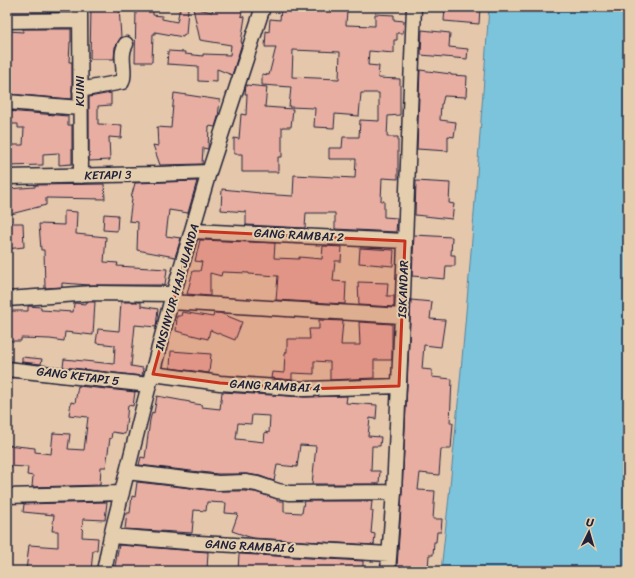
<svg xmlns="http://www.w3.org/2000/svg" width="635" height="578" font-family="Sriracha,sans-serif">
  <rect width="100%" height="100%" fill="#e5c8ab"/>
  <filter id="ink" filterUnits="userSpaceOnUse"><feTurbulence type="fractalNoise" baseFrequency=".025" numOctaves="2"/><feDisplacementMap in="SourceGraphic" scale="8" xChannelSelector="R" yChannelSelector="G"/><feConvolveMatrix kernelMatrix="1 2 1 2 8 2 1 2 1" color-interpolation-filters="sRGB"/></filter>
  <g filter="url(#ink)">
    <path fill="#7bc4dc" stroke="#57839c" d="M489,7H628V571H441C462,383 476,195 489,7Z"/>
    <path fill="#e8aea2" stroke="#22223b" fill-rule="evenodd" d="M91,7H119L121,37L115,47L114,59H90Z
      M136,7H153V15L162,16V19L177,22L180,7L188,8L186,35L184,34L183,37L155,32V34H153L152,62H135Z
      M213,7H243L241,16L245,17L241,42L242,43L232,75L217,69V82L198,81V66L167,64L168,51L185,52V54L203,56V54L230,55L231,45L200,40L193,8L212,12Z
      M292,7H314L347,10L346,25L375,26V14L394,15V20L404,21L403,33H397V40H394V53L369,51L368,65L379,66L378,78L400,79V115L388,116L387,137H398V179L382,178L381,201H384V217L397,218L396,232L335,229V213H306L305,228L246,225V212L221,210L222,189L260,193V194L293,196L294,175L355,178L356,159H329V148H342L343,137H359L360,120L379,121V93H361L359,116L335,114L334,128L314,127L315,108L289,107L291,87L262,85V74L269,75L276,47H265L266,31L269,32L270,19L280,20L281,8L292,9ZM293,50L340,52L339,79L292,77Z
      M445,7H480L479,24L444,21Z
      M23,29H71V42H70L69,62H72V99L7,94L8,31L23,32Z
      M422,30L450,33L449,47L468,49L467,59L421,55Z
      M420,70L451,74V75L467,76L466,97L444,96L442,104H441L440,120L456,122L454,137L448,136V151L417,149Z
      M246,85L267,87L265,107L293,109L291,127H282V157H278V172H242V154H234V138L239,139L241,114L246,115L247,94H245Z
      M111,93V105L98,106V124L122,125L121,138L109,137L110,160L89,161V97Z
      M174,93L220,100L218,117L215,127L209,126L208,149L203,148L202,164L160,165L153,145L158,146L157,127L171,128Z
      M7,111L68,116V125H72V164L59,165V153L43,154V165L7,166V145H23L24,128H18V124H7Z
      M197,181L188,213L169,210L166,236L181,238L175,257L137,250L138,222L129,221L132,199L131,198L135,183Z
      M416,181L450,183L449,203L454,204L452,219L415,215Z
      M104,184L105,199L46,198V205L7,215V189L35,187V185Z
      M64,211L77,212L76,234L106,237L104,262L118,263L117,266L167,269L165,285H89L62,283V287L45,288L44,250H41L39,224L64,225Z
      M104,214L118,215L117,231L103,230Z
      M7,223H23L24,247L7,249Z
      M414,235L452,237L451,255H455V266H446L445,279L412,276Z
      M200,240L275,243L274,258L299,259V257L322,259L323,246L342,247L341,261H335L333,281L346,282L345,304L276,300L278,276L249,274V273L222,272L221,276L210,273V296L187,294L193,271H200L202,262L195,261Z
      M360,248L394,250L393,266L359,263Z
      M358,282L388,283L387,296H394V307L359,305Z
      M411,300L432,302L430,319L445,320L441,347L424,345L422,369L432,370V377L452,379L450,423H453L451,449H441L439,475L420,473L418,490L435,491L433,519H442L441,532H437L436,542H434L433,555H429L428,569L397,567L402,493Z
      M86,302H95L93,335L65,332L64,341L50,339L21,338V341H8V311H28V306L41,307V310L73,312L74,303L86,304Z
      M121,302H141V306L158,309L156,327L135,325L131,366L143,368L142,376L63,367L64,359L114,364L115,345L96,343L98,329L119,331Z
      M182,312L213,317L214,313H220L242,322L235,340L210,330L208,339L176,331L177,316H181Z
      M319,320L343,321L341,345H360L359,322L392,324V360H374V378L330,380V362L314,361V374L292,373V380L271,378L272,372L284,373L285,353L287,352V339H310L309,329H319Z
      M171,351L211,354L209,373L170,368Z
      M22,357L42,359L41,364L22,362Z
      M78,386L135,392L133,406L128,405L125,434L112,432L111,439L110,438L106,467H101L100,485L32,487L33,476L27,475L28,467L7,466V445L35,448V452L51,454L53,433L70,434L68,449L84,450L88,417L69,415L71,402L75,403Z
      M222,392L304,397L347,396L346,403L377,405L376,419L370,418L368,436L381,437L380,446H372L371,471H380L379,484H312L316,446L300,445L297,467L277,465L274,481L260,476L246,474H218L139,465L141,457L145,458L150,420L152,412L154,413L157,396L190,402V403L202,405V407L220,409ZM252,415L270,416L269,433L265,432L264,442L236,439L238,423L251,424Z
      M137,482L217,491H244L255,492L277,499V501H284V512L302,513L304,501H372L371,511H373L371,533L375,534L374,545L252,538L232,531L238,514L225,513L226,503L207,502L206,511L194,510L192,533L125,529L127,513H130L132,496L135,497Z
      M107,502L105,520L83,519L82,537L98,538L97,550H93L91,571H26L29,545L58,547V531H52L54,515L23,512L24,504Z
      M119,545L208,552L207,570L182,568V571H114Z
      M239,554L363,561V569H360V571H238Z"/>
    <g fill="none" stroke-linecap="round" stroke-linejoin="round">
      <g stroke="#22223b" stroke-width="17">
        <path id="minor" d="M80,7L81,176
          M7,21L80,20
          M80,90L122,82C127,70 118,56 126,44
          M7,102L80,108
          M7,177L159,174L209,172
          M193,231L405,241
          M7,299L93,293L174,294
          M171,302L402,316
          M7,369L149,385
          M153,374L220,383L305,389L399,386
          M127,472L218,483L245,482L257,484L278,491L289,493L394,492
          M7,496L122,493
          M111,536L199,543L389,554
          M104,571L111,536L144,404L171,302L209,172L263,7
          M388,571L394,492L403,295L414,7"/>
      </g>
      <use href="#minor" stroke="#e4cead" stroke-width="14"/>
    </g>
  </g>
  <path fill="#c8321e" fill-opacity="0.2" stroke="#c8321e" stroke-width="3" stroke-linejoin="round" d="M193,231L405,241L399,386L305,389L220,383L153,374Z"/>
  <g text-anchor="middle" stroke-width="4" stroke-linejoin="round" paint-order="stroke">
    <g font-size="12" fill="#22223b" stroke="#e4cead">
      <text transform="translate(80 91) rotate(-90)" y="4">KUINI</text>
      <text transform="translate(108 175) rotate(-1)" y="4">KETAPI 3</text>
      <text transform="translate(299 235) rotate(3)" y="4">GANG RAMBAI 2</text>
      <text transform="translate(177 287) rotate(-74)" y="4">INSINYUR HAJI JUANDA</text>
      <text transform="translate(403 289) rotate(-88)" y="4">ISKANDAR</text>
      <text transform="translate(78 376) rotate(7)" y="4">GANG KETAPI 5</text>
      <text transform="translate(275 386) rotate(3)" y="4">GANG RAMBAI 4</text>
      <text transform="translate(250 546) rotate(3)" y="4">GANG RAMBAI 6</text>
    </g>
  </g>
  <rect width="635" height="578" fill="none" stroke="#e4cead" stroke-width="24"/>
  <rect x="12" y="12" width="611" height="554" fill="none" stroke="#22223b" stroke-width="1.5" filter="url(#ink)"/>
  <g transform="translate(589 532) rotate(5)" stroke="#e4cead" stroke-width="3" paint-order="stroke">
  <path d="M0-3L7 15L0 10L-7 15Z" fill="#22223b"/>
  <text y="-6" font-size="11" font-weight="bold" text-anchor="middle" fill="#22223b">U</text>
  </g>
</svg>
